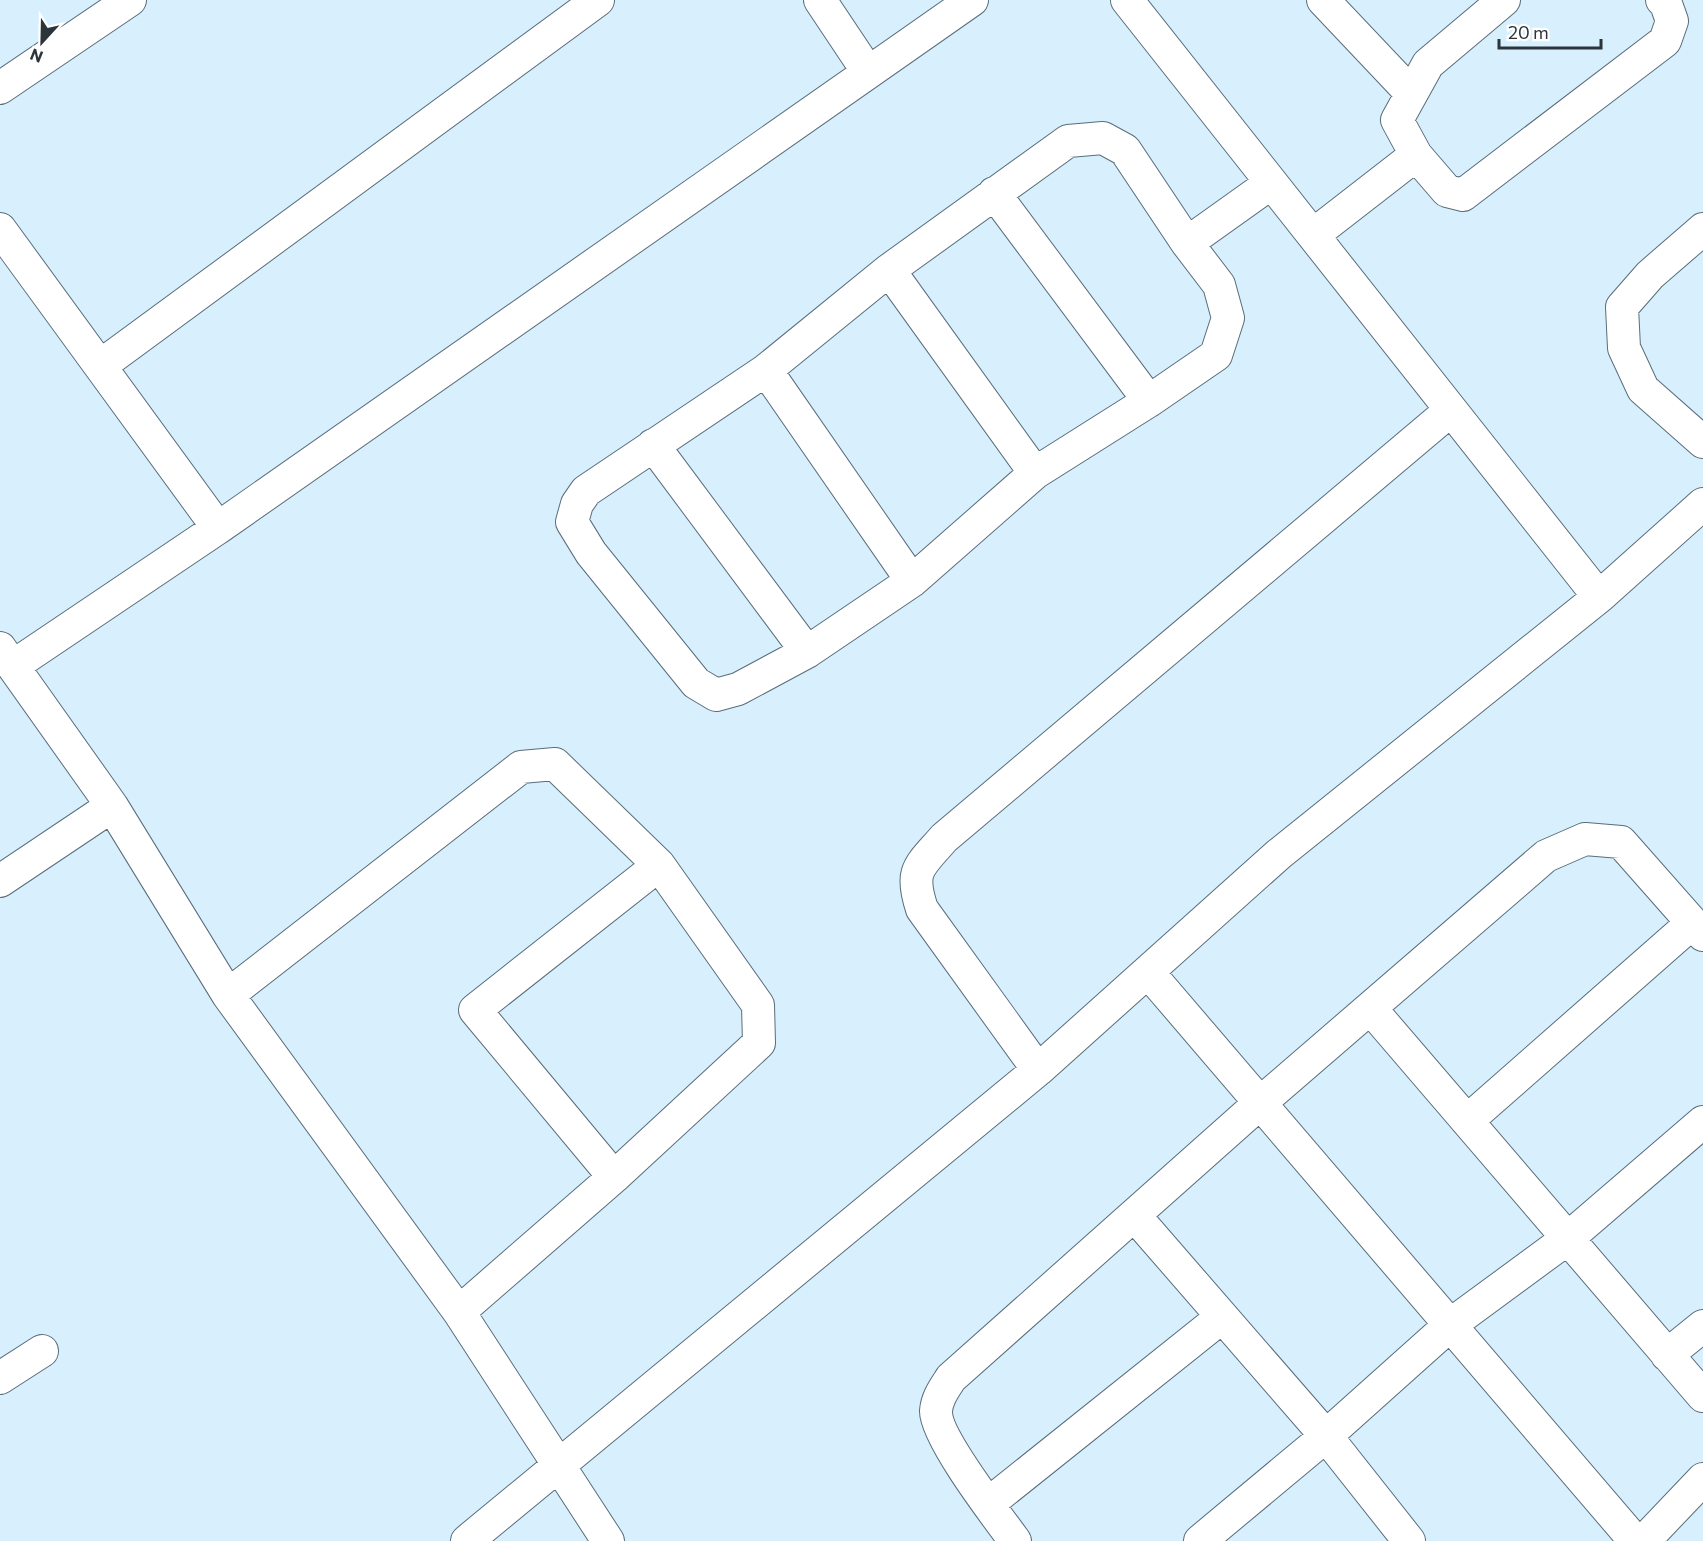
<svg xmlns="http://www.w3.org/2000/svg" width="1703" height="1541" font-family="Commissioner,sans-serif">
  <rect width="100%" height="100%" fill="#d8effe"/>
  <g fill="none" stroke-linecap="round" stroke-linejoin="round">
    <g stroke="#596d7a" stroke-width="34">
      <path id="minor" d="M820,0L868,72
        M1127,0L1599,597
        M1323,0L1411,93
        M1504,0L1428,64L1397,120L1416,155L1447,191L1463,195L1665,41L1672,21L1666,4L1662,0
        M0,88L130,0
        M1103,138L1125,150L1187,243L1219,285L1228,318L1216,355L1149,401L1035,473L912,581L807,652L738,689L716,695L696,683L591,553L572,522L577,504L586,491L766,370L889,270L1068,141Z
        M994,193L1149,401
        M0,229L218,528L13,666
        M1703,229L1650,275L1622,307L1624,348L1643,389L1703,442
        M1313,235L1416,155
        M1187,243L1271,183
        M889,270L1035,473
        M100,366L598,0
        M766,370L912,581
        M653,445L807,652
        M218,528L972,0
        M0,648L112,806L228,995L459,1312L608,1541
        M0,881L112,806
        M1148,972L1635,1541
        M228,995L521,767L555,764L659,865L758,1005L759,1043L614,1177L459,1312
        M1371,1009L1703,1396
        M1038,1070L922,909C909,870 919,867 944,838L1451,410
        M1467,1121L1691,924
        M614,1177L475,1010L659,865
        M1134,1215L1326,1436L1409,1541
        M1667,1355L1703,1326
        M0,1378L42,1351
        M988,1504L1222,1317
        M467,1541L1038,1070L1279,854L1599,597L1703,504
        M1015,1541C998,1518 935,1436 936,1411C937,1398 944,1389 951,1378L1260,1103L1546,856L1585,839L1621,842L1703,935
        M1200,1541L1326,1436L1450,1325L1567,1239L1703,1122
        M1644,1541L1703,1479"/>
    </g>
    <use href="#minor" stroke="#fff" stroke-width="32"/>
  </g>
  <g transform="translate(42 42) rotate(202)" stroke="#ffffff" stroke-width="4.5" paint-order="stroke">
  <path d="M0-4.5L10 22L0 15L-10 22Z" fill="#2b343a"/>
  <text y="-9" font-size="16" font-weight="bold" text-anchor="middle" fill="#2b343a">N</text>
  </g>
  <path d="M1499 39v9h102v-9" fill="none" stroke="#2b343a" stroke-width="3"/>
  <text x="1508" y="39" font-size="18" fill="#2b343a" stroke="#ffffff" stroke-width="4.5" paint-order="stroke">20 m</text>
</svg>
